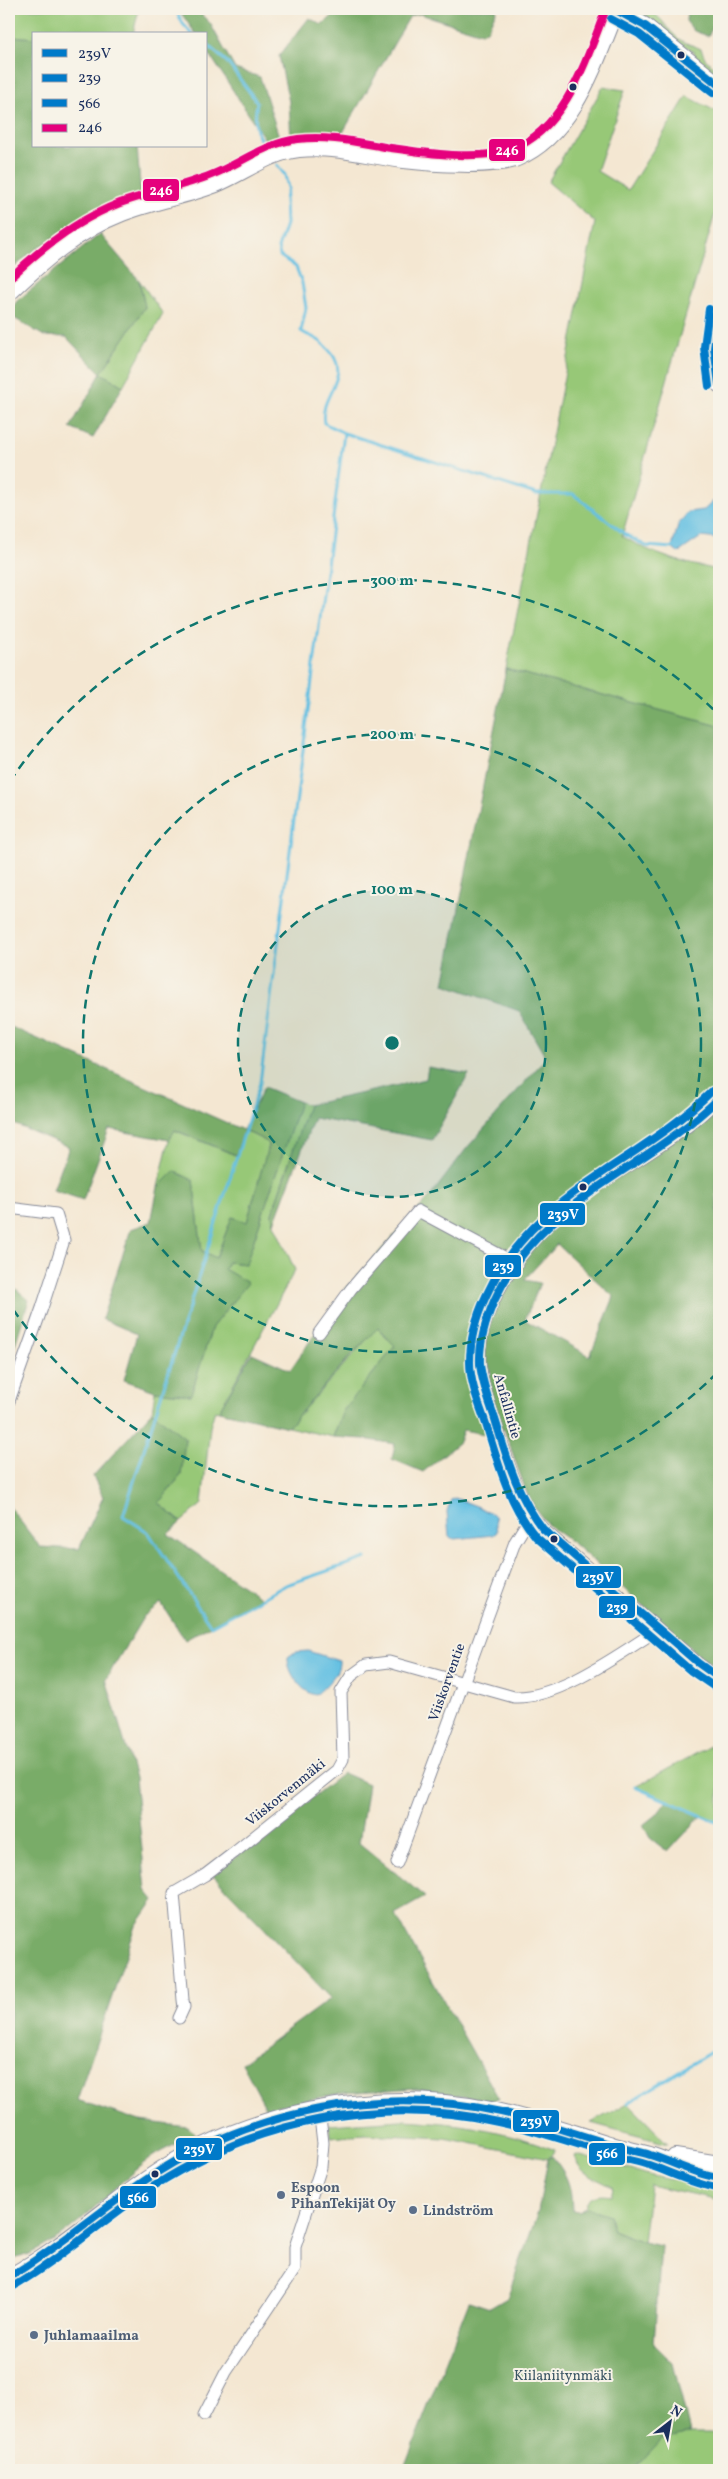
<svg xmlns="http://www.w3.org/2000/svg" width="728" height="2479" font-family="Vollkorn,serif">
  <rect width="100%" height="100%" fill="#f7f3e8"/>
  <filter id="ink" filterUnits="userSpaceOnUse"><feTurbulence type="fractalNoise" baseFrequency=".02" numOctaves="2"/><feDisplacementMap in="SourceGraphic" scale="10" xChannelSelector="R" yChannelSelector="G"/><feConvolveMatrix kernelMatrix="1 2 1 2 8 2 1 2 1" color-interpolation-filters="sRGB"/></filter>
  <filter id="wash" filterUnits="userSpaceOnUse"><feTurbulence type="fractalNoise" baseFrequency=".0096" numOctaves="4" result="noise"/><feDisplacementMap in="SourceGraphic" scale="20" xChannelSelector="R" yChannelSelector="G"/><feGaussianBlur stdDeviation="1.12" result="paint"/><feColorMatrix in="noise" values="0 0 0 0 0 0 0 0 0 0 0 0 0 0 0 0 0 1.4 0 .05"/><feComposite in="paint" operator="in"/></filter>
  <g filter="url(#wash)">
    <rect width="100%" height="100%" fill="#f4e7d2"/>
    <path fill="#97c877" stroke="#597c6a" d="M9,9H139L133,34H34V38L9,36Z
      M632,9C662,9 660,24 679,39C685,44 694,45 701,49L706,60L719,71V78L695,58L694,52L687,47L675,42Z
      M603,87L625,90L597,171L628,190L687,96L719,113V200L622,536C653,555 684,564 719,570V726L506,669L595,222L548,182Z
      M139,280L163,314L123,386L101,373L145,307Z
      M300,1102L308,1105L272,1214L274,1224L295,1270L219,1411L215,1410L210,1427L202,1504L181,1522L159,1503L181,1475L185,1438L152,1412L155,1391L191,1395L212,1327L247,1283L224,1269L228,1262L246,1264Z
      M174,1130L235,1155L243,1130L269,1143L247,1222L232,1217L216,1258L202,1251L193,1180L158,1187L169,1140Z
      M377,1328L395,1346L343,1411L333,1437L288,1427Z
      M719,1741V1823L635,1787Z
      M628,2103L668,2144L591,2123Z
      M401,2120C454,2122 506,2130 555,2150L548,2159L445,2138L365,2134L330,2137L329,2125Z
      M577,2155L652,2176L719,2189V2200L650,2185L643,2242L613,2230L609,2215L585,2207C589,2195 599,2194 611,2196L613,2188C599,2178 579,2176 575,2156Z
      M690,2433H719V2470H633L661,2439Z"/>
    <path fill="#79ac68" stroke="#4a6e63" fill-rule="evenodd" d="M178,9H196L210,23L235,69L260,77L280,140L268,144L206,49V34H196Z
      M341,9H497L488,29L482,33L420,14L410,16L338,141L312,137L291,141L289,102L279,56L309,18L322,25Z
      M687,9H719V16L708,36L694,31L686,21Z
      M9,36L34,38V146H137L141,197L95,209L32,252L9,272Z
      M100,234L139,280L145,307L101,373L123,386L93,438L70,428L101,373L66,337L44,336L9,315V313L17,301Z
      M506,669L719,726V1166L716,1179L719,1251V1670L699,1656L574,1544L548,1525L530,1502L504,1429L484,1434L463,1430L459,1442L423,1472L392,1459L395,1444L364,1439L333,1437L343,1411L395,1346L378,1328L352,1354L288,1427L219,1411L252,1353L290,1370L348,1286L432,1194L466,1149L546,1058L519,1011L444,984ZM557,1244L614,1297L590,1356L525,1320L540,1283L524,1280Z
      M9,1026L243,1130L264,1087L300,1102L246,1264L228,1262L224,1269L248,1283L212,1327L191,1395L155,1391L124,1380L137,1334L102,1319L131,1229L151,1222L158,1187L174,1171L193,1180L202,1251L216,1258L232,1217L247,1222L269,1143L244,1130L236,1155L175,1130L169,1140L109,1129L83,1200L53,1190L69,1147L9,1122Z
      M428,1067L469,1074L432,1140L314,1118L274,1223L272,1214L308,1105L426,1079Z
      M9,1283L29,1300L9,1364Z
      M152,1412L185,1438L181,1475L159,1503L181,1522L168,1534L261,1598L185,1640L161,1603L144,1616L106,1679L135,1778L146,1890L154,1900L136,1926L77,2100L140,2121L188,2127L197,2135C182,2142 165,2148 152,2157C106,2190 67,2247 10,2260L9,1506L40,1547L79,1549L103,1497L93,1476Z
      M343,1773L368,1784L359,1843L425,1897L395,1914L499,2099L488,2101L417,2088L342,2093L266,2108L242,2063L331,1998L213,1875Z
      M667,1801L701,1816L668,1852L650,1838L643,1825L658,1813Z
      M552,2156C568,2176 571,2185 572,2210L579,2211L585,2207L609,2215L613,2230L643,2242L661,2246L654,2344L673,2363L690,2433L661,2440L633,2470H403L469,2301L490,2308L507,2298L538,2212L548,2159Z"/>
    <path fill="#64c0e2" stroke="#4078a0" d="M719,496V539L701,537L678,553L672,548L678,525L688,512L704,510Z
      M455,1498L479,1507L495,1516L497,1532L493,1535L455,1539L449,1537L447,1511L451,1500Z
      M308,1651L339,1661C340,1674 325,1686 316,1695C302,1693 287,1672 288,1657L295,1652Z"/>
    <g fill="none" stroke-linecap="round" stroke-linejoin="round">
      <path stroke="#64c0e2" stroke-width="3" d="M175,9L183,24L192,34
        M206,44L227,62L257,102C254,120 254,135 267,149
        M277,165L285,175L288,188L285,199L286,224L278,248L280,256L296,267L302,283L306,308L301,331C308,336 318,338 324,345C358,376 318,392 324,423L344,433L536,494H573L626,535L646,546L672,548L674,546
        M344,433L260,1083L123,1516L148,1532L211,1626L286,1585L366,1558
        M635,1787L719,1823
        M628,2103L719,2047"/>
    </g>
  </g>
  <g filter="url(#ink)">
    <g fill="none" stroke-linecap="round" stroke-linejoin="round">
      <g stroke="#888b98" stroke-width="13">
        <path id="street" d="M719,1098C682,1138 630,1163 585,1195C535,1230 479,1297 480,1361C481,1381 489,1401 495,1420C507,1457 517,1500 543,1529L698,1663L719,1678
          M9,1208L56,1214L64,1240L42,1308L9,1401
          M319,1333L351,1289L418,1211L517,1264
          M397,1863L515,1542L531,1516
          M179,2018L184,2007L183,2000L174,1893L205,1875L235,1852L337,1770L343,1759L341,1692L351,1676L366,1665L389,1662L514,1697C559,1699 621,1653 659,1629
          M204,2415L226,2372L295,2269V2247L321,2167L323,2143L319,2109"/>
      </g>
      <g stroke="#888b98" stroke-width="18">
        <path id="secondary" d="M616,10L645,26L719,85
          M9,293C42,261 78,230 122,213C153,201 185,196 216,184C243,173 269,152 299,149C335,145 369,156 404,160C430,163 493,168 517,158C574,134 595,62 617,9
          M719,311C712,337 713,358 719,384
          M675,2157L719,2164
          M9,2277C59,2250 101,2212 147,2179C244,2112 371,2087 486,2109C528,2117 569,2132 609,2144C622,2149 637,2151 650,2155C673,2163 695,2175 719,2178"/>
      </g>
      <use href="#street" stroke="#fff" stroke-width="11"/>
      <use href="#secondary" stroke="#fff" stroke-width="16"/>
      <g stroke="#f7f3e8" stroke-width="11">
        <path id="bus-1" d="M616,10L645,26L719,85
          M719,311L714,348L719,384
          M719,1098C644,1172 541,1198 494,1301C486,1320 479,1343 480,1364C482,1383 489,1401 495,1419C507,1458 517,1496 543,1529L698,1663L719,1678
          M9,2277C58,2248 100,2210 147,2179C250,2110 381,2085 501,2112C540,2121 578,2135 616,2146C627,2150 639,2151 650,2155C673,2162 694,2174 719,2178"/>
      </g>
      <g stroke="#f7f3e8" stroke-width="11">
        <path id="bus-2" d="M611,19L639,34L713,93
          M709,386L704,347L709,309
          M712,1091C636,1166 533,1192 486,1296C476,1317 470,1339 470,1362C470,1383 479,1404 486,1424C498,1463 509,1505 536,1537L691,1671L713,1686"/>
      </g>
      <g stroke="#f7f3e8" stroke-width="11">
        <path id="bus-3" d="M14,2286C64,2257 106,2217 154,2186C256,2121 379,2095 498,2122C536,2130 574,2143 612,2155C624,2159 636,2161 649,2165C672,2173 693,2184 717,2188"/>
      </g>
      <g stroke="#f7f3e8" stroke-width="11">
        <path id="bus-4" d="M9,279C41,248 78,219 120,203C150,192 181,187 211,175C240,164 265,143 298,139C329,135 360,143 391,148C425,153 480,161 512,149C566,129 587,57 606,9"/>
      </g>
      <use href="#bus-1" stroke="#007ac9" stroke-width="8"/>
      <use href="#bus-2" stroke="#007ac9" stroke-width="8"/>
      <use href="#bus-3" stroke="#007ac9" stroke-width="8"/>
      <use href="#bus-4" stroke="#e5007d" stroke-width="8"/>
    </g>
  </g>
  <circle cx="392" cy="1043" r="154" fill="#0f766e" fill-opacity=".12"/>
  <g fill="none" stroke="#0f766e" stroke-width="2.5" stroke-dasharray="9 6">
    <circle cx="392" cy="1043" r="154"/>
    <circle cx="392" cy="1043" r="309"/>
    <path d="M717 1373A463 463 0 0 1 10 1305M10 781A463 463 0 0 1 717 713"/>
  </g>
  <g fill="#1b2f5e" stroke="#f7f3e8" stroke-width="2">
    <circle cx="681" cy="55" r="4.5"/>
    <circle cx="573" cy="87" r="4.5"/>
    <circle cx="583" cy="1187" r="4.5"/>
    <circle cx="554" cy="1539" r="4.5"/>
    <circle cx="155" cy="2174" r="4.5"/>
  </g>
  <g fill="#5c6f8a" stroke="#f7f3e8" stroke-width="2">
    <circle cx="281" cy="2195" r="5"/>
    <circle cx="413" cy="2210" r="5"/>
    <circle cx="34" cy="2335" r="5"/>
  </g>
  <g text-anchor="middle" stroke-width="4" stroke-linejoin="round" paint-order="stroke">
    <g font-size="14" fill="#1b2f5e" stroke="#f7f3e8">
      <text transform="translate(508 1406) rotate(74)" y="5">Anfallintie</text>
      <text transform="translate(446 1682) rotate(-70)" y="5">Viiskorventie</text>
      <text transform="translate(285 1792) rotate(-39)" y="5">Viiskorvenmäki</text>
    </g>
    <g font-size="14" font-weight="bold" fill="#4e5e75" stroke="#f7f3e8" text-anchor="start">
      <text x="291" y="2192">Espoon<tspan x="291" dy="16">PihanTekijät Oy</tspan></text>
      <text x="423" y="2215">Lindström</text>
      <text x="44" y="2340">Juhlamaailma</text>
    </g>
    <g font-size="14" fill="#3a5564" stroke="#f7f3e8">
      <text x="563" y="2380">Kiilaniitynmäki</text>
    </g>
  </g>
  <circle cx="392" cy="1043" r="8" fill="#0f766e" stroke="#f7f3e8" stroke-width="2.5"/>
  <g font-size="15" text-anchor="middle" font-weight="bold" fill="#0f766e" stroke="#f7f3e8" stroke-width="4" stroke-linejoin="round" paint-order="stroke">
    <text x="392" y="585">300 m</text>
    <text x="392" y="739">200 m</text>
    <text x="392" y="894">100 m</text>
  </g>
  <g stroke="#f7f3e8" stroke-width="2">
    <rect x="488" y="138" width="38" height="24" rx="5" fill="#e5007d"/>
    <rect x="142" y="178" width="38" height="24" rx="5" fill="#e5007d"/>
    <rect x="539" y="1202" width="47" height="24" rx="5" fill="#007ac9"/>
    <rect x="484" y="1254" width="38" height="24" rx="5" fill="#007ac9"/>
    <rect x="575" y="1565" width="47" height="24" rx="5" fill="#007ac9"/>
    <rect x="598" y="1595" width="38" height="24" rx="5" fill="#007ac9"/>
    <rect x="512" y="2109" width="48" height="24" rx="5" fill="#007ac9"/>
    <rect x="175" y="2137" width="48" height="24" rx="5" fill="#007ac9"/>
    <rect x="588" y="2142" width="38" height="24" rx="5" fill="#007ac9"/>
    <rect x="119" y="2185" width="38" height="24" rx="5" fill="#007ac9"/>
  </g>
  <g font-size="14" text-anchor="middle" font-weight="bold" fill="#fff">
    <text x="507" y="155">246</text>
    <text x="161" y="195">246</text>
    <text x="563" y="1219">239V</text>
    <text x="503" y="1271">239</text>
    <text x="598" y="1582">239V</text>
    <text x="617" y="1612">239</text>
    <text x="536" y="2126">239V</text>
    <text x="199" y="2154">239V</text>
    <text x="607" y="2158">566</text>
    <text x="138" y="2202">566</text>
  </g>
  <rect width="728" height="2479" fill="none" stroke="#f7f3e8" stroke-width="30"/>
  <rect x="32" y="32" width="175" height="115" fill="#f7f3e8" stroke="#9fa5b1"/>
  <rect x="42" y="49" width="25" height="8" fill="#007ac9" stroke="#9fa5b1"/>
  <text x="78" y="58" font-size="15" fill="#1b2f5e">239V</text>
  <rect x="42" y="74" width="25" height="8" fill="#007ac9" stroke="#9fa5b1"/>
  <text x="78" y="82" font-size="15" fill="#1b2f5e">239</text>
  <rect x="42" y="99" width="25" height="8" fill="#007ac9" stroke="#9fa5b1"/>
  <text x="78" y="108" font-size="15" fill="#1b2f5e">566</text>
  <rect x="42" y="124" width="25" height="8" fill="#e5007d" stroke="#9fa5b1"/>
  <text x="78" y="132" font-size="15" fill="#1b2f5e">246</text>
  <g transform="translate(670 2422) rotate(31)" stroke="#f7f3e8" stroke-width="4" paint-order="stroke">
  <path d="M0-4L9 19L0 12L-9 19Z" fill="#1b2f5e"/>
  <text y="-8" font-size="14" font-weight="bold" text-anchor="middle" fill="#1b2f5e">N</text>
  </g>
</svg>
